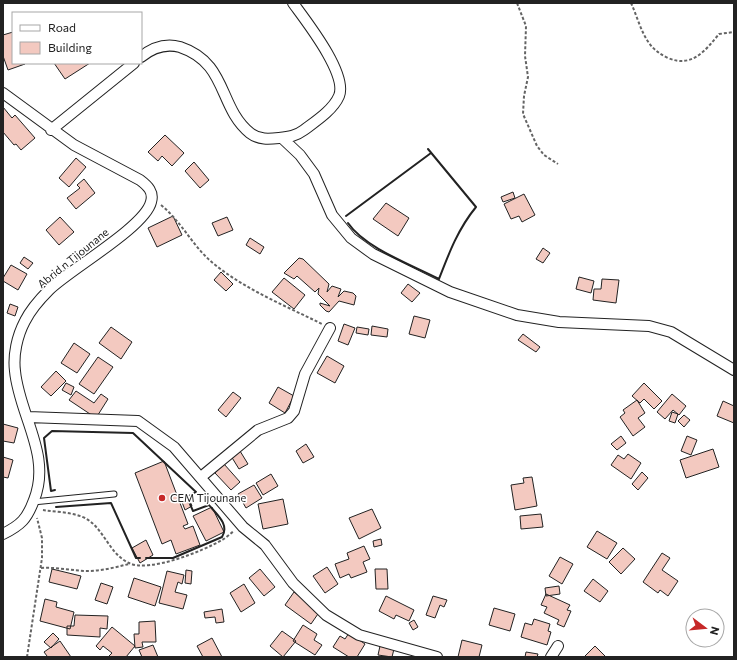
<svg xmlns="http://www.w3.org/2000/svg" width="737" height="660" font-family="Commissioner,sans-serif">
  <rect width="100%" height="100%" fill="#fff"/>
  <path fill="#f3c9c0" stroke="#222" d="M13,32V63L25,64L8,70L3,56V35Z
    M54,63H90L65,79Z
    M3,107L12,118L15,115L35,138L21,150L16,144L14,145L3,132Z
    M165,135L184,153L172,166L162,156L158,161L148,152Z
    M76,158L86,167L69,187L59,178Z
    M194,162L209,180L200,188L185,171Z
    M84,179L95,193L76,209L67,198L80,188L77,185Z
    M513,192L515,198L503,202L501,197Z
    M524,194L535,215L522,222L519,216L511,219L504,204Z
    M386,203L409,218L398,236L373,219Z
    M173,216L182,235L157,247L148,228Z
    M60,217L74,232L59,245L46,230Z
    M227,217L233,230L218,236L212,223Z
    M250,238L264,247L260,254L246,245Z
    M543,248L550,253L543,263L536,259Z
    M24,257L33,263L28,269L20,263Z
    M299,258L303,259L329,284L327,292L332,286L341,289L338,297L344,291L353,293L356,296L354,305L339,301L329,312L326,311L320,305V303L330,306L318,294L319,288L315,292L297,276L294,279L284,273Z
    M11,265L27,274L18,290L3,281V278Z
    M221,272L233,284L226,291L214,280Z
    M579,277L594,281L591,293L576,289Z
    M284,278L305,295L294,309L272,292Z
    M602,279L619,280L616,303L593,300L594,289H601Z
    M408,284L420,293L412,302L401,293Z
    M10,304L18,307L15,316L7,313Z
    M414,316L430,320L425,338L409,334Z
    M344,324L355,328L348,345L338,341Z
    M372,326L388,329L387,337L371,335Z
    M111,327L132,342L121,359L99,343Z
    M357,327L369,329L368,335L356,333Z
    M523,334L540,347L536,352L518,340Z
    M74,343L90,354L77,373L61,363Z
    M327,356L344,366L335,383L317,373Z
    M98,357L113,367L94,394L79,384Z
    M56,371L66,381L51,396L41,387Z
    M66,383L74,387L71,395L62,390Z
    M644,383L662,401L654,409L644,399L640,403L632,396Z
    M278,387L294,396L285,413L269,403Z
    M76,391L94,403L101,394L108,399L96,418L69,400Z
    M233,392L241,398L226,417L218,410Z
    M672,394L686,406L679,415L673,410L665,419L657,412Z
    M637,400L645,413L638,418L645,427L633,436L620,417L625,413L623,410Z
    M723,401L734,406V423L717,416Z
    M672,412L678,414L675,423L669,421Z
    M684,415L690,420L684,427L678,421Z
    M3,424L18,428L14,443L3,441Z
    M621,436L626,443L617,450L611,444Z
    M687,436L697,440L691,455L681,451Z
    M306,444L314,457L303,463L296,451Z
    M713,449L719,467L686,478L680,460Z
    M240,451L248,464L239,469L231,456Z
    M628,454L641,463L631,479L611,465L618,455L624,459Z
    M3,457L13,460L8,478L3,477Z
    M164,461L188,524L183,526L185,529L193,526L200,545L176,554L171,540L162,544L135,473Z
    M224,464L240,482L231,490L215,473Z
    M642,472L648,478L638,490L632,484Z
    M271,474L278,486L263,495L256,483Z
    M532,477L537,506L515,510L511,485L524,483L523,478Z
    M254,485L262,498L246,508L238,494Z
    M189,499L192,506L185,510L182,502Z
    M283,499L288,524L263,529L258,504Z
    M212,507L224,532L206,541L193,516Z
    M372,509L381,528L359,539L349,518Z
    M541,514L543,527L521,529L520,516Z
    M597,531L617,543L607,559L587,547Z
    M381,539L382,545L374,547L373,541Z
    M146,540L153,555L140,563L132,548Z
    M364,546L370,559L363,562L367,572L351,578L349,574L340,578L335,564L349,559L347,553Z
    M623,548L635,559L621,574L609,562Z
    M662,553L670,558L662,570L678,581L668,596L660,590L658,593L643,582Z
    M560,557L573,564L562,584L549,576Z
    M327,567L338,584L325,593L313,576Z
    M52,569L81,576L77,589L49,582Z
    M260,569L275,587L264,596L249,578Z
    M375,569H387L388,589H376Z
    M186,570L192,571L191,584L185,583Z
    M167,571L184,575L182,584L178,582L175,592L187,595L183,609L159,603Z
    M134,578L161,587L155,606L128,597Z
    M593,579L608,591L600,602L584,591Z
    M101,583L113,587L107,604L95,600Z
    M244,584L255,603L241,612L230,593Z
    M559,586L560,594L546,596L545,588Z
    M294,592L320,611L311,624L285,605Z
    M546,594L570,605L567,610L571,611L564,627L557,624L559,620L544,613L547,607L541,605Z
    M386,596L414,610L409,621L396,615L394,619L379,611Z
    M433,596L447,600L444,607L440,605L435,618L426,615Z
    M45,599L57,602L56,607L74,612L70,629L40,621Z
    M494,608L515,614L510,631L489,625Z
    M222,609L224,622L216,623L215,617L205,618L204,612Z
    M75,615L108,616L107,629L100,628V637L67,635V626H74Z
    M534,619L550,624L548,631L551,632L547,645L521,637L525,623L532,625Z
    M414,620L418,627L413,630L409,623Z
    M155,621L156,642H142L143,647L135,648L134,634H139V622Z
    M303,625L317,634L314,640L322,645L315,655L293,641Z
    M112,627L135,646L126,657H108L112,653L103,646L100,650L96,646Z
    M282,631L296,641L283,657L270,646Z
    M53,633L59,639L51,648L44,642Z
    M349,633L365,644L357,657H349L333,647L340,636L345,639Z
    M212,638L222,657H203L197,646Z
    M462,640L482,645L479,657H458Z
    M60,641L71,657H46L47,656L44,652Z
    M153,645L158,657H142L139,650Z
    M380,646L394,649L392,657L378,655Z
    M595,646L606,657H584Z
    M526,652L538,654L537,657H525Z"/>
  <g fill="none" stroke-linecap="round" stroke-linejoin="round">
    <g stroke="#222" stroke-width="7">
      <path id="lane" d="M33,502L114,494"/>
    </g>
    <g stroke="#222" stroke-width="12">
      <path id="street" d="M141,57C152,48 165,43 180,47C228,63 218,107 250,133C259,140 269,139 279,138C289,137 296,136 304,130C316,121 333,110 339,96C348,74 306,21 293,3
        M3,93L74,145L140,180C148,186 154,192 151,202C145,227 69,270 49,290C40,299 30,311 25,321C17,336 13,355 15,371C19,415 52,455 34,500C27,519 21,525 3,534
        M51,130L134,63
        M282,138L300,155L314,174L332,215L351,238L373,254L450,292L517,315L559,322L649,326L671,332L734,370
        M28,417L138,421L174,447L243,527L265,545L293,583L326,615L359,635L437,657
        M201,477L258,430L288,418L294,411L305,374L330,328
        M551,657L558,646"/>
    </g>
    <path stroke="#646464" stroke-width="2" stroke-dasharray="3 2" stroke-linecap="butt" d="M517,3L526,26L525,56L528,77L524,96L523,114L537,146L544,155L558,164
      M631,3C637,16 641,32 649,43C654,50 660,54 668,58C692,68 705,51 719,34L734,32
      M161,205C182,222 193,247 214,264C246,290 286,306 322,324
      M43,510C56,512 72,512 85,518C104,528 109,554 129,563C149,573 203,551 222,540C226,538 230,534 234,531
      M41,568C58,567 73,571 88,571C102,571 116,567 129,564
      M27,657L42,558V538L37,518"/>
    <use href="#lane" stroke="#fff" stroke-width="5"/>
    <use href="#street" stroke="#fff" stroke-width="10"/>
    <path stroke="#222" stroke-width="2" d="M346,216L431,153
      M348,223C365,248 412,265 439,279C449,253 458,229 476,207L428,149
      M55,490L51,491L44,438L52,431L133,433L196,492L187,497L193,511L209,505C216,514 230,524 222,537L173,558H146
      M56,507L111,503L136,558H140"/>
  </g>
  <circle fill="#c62828" stroke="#fff" stroke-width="1.5" cx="162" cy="498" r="4"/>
  <g text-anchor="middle" stroke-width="3" stroke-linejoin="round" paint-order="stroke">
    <g font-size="11" fill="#222" stroke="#fff">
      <text transform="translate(73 258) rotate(-39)" y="4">Abrid n Tijounane</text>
    </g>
    <g font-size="11" fill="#222" stroke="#fff" text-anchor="start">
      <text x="170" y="502">CEM Tijounane</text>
    </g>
  </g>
  <rect width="737" height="660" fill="none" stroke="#222222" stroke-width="8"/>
  <rect x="12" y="12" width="130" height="52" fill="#ffffff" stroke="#a7a7a7"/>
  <rect x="20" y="25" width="20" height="6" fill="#ffffff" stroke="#a7a7a7"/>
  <text x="48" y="32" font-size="12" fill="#222222">Road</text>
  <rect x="20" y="42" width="20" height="12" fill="#f3c9c0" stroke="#a7a7a7"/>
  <text x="48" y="52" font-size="12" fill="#222222">Building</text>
  <g transform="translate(705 628) rotate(106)"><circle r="19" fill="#ffffff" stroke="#a7a7a7"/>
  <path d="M0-3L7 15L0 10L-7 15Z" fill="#c62828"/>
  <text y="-6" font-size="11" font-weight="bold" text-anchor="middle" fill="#222222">N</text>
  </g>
</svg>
